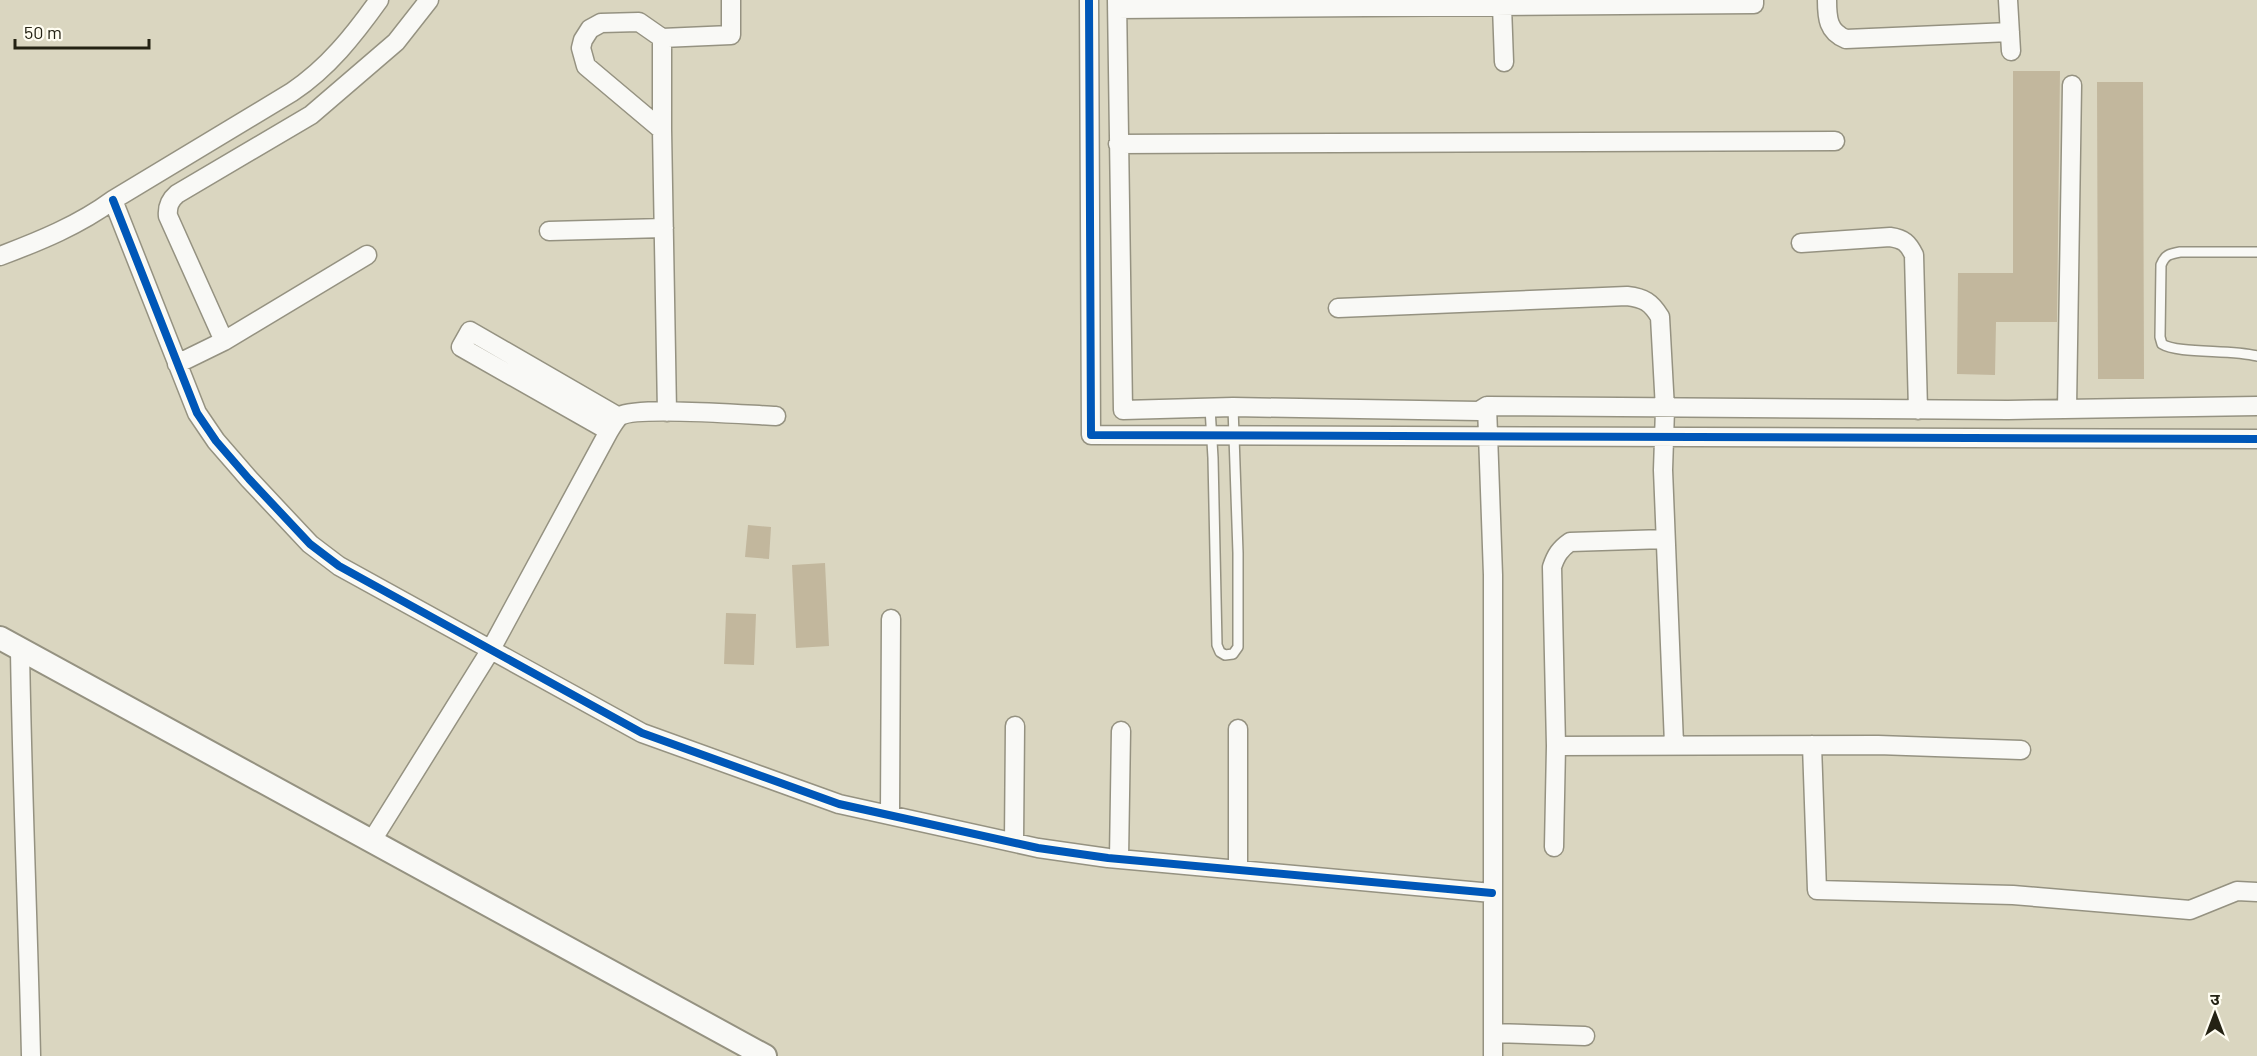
<svg xmlns="http://www.w3.org/2000/svg" width="2257" height="1056" font-family="Barlow,'Noto Sans Devanagari',sans-serif">
  <rect width="100%" height="100%" fill="#dad6c0"/>
  <path fill="#c2b79d" d="M2013,71H2060L2057,322H1996L1995,375L1957,374L1958,273H2013Z
    M2097,82H2143L2144,379H2098Z
    M748,525L771,527L769,559L745,557Z
    M825,563L829,646L796,648L792,565Z
    M726,613L756,614L754,665L724,664Z"/>
  <g fill="none" stroke-linecap="round" stroke-linejoin="round">
    <g stroke="#959281" stroke-width="12">
      <path id="service" d="M2257,252H2180C2169,254 2165,255 2161,265L2160,337L2162,344C2178,354 2232,349 2257,356
        M1210,408L1213,458L1217,645L1220,652L1225,655L1233,654L1238,647V553L1233,407"/>
    </g>
    <g stroke="#959281" stroke-width="21">
      <path id="minor" d="M1089,0L1091,435L2257,439
        M1117,0L1123,410L1233,407L1479,411L1487,406L2008,410L2257,406
        M1827,0C1827,18 1828,32 1846,39L2010,32
        M2008,0L2011,51
        M1502,6L1504,62
        M1117,9L1754,4V0
        M662,130L586,66L581,48L583,40L590,29L601,23L639,22L662,38
        M1118,144L1835,141
        M113,200L197,413L216,441L249,479L310,544L339,566L642,733L839,804L1038,848L1108,858L1492,893
        M549,231L664,228
        M1801,243L1890,237C1904,239 1908,243 1914,255L1918,410
        M0,256C40,241 79,225 113,200L292,92C328,68 354,35 379,0
        M1338,308L1627,296C1644,298 1651,302 1660,317L1665,409L1663,470L1674,744
        M224,341L367,255
        M177,364L224,341L168,216C167,206 170,200 177,194L311,115L396,42L429,0
        M1487,406L1493,575V1056
        M2067,409L2072,85
        M667,412L662,130V38L731,35V0
        M609,431L461,347L470,331L619,417
        M20,649C22,785 28,920 31,1056
        M1238,729V870
        M1812,745L1817,890L2013,895L2190,910L2237,891L2257,892
        M1556,746L1878,745L2021,750
        M890,815L891,619
        M371,842L490,651L609,431C612,426 616,419 620,416C638,406 749,415 776,416
        M1014,842L1015,726
        M1554,847L1556,746L1552,567C1556,555 1560,549 1570,542L1665,539
        M1119,859L1121,731
        M1493,1033L1585,1036"/>
    </g>
    <g stroke="#959281" stroke-width="26">
      <path id="tertiary" d="M0,638L765,1056"/>
    </g>
    <use href="#service" stroke="#f9f9f6" stroke-width="9"/>
    <use href="#minor" stroke="#f9f9f6" stroke-width="18"/>
    <use href="#tertiary" stroke="#f9f9f6" stroke-width="22"/>
    <g stroke="#fffdf1" stroke-width="11">
      <path id="cycleway" d="M1089,0L1091,435L2257,439
        M113,200L197,413L216,441L249,479L310,544L339,566L642,733L839,804L1038,848L1108,858L1492,893"/>
    </g>
    <use href="#cycleway" stroke="#0057b8" stroke-width="8"/>
  </g>
  <g transform="translate(2215 1014)" stroke="#fffdf1" stroke-width="4.5" paint-order="stroke">
  <path d="M0-4.5L10 22L0 15L-10 22Z" fill="#242213"/>
  <text y="-9" font-size="16" font-weight="bold" text-anchor="middle" fill="#242213">उ</text>
  </g>
  <path d="M15 39v9h134v-9" fill="none" stroke="#242213" stroke-width="3"/>
  <text x="24" y="39" font-size="18" fill="#242213" stroke="#fffdf1" stroke-width="4.5" paint-order="stroke">50 m</text>
</svg>
